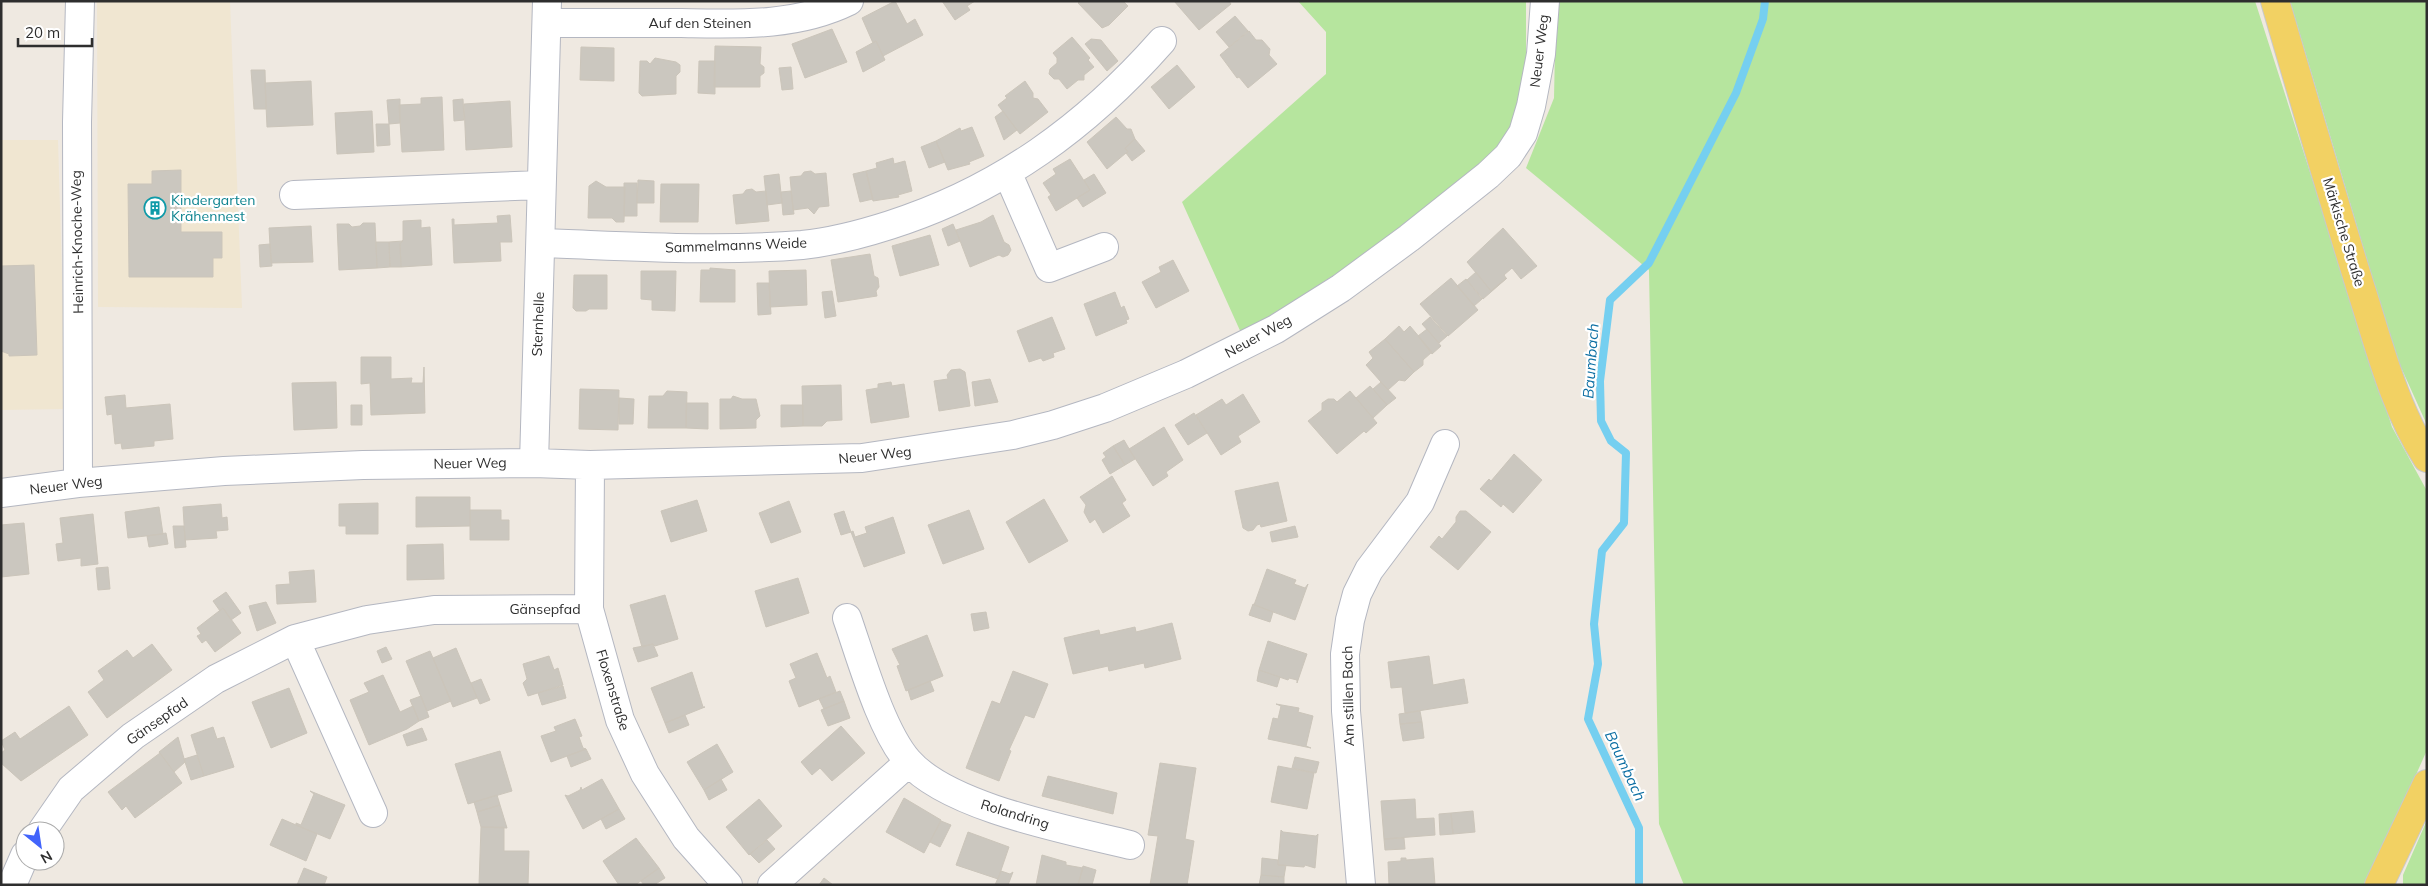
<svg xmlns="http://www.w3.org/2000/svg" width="2428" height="886" font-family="Mulish,sans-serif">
  <rect width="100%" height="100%" fill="#efe9e1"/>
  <path fill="#f0e6d1" d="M97,1H230L242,308L98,307Z
    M1,140H58L66,409L1,410Z"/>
  <path fill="#b6e59e" d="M1298,1H1526V59L1515,120L1498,159L1351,264L1242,335L1182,202L1326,74V32Z
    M1556,1H2255L2392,427L2427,491V750L2367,885H1684L1659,824L1649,270L1526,168L1554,98Z
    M2290,1H2427V425L2395,354Z
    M2427,820V885H2403V875Z"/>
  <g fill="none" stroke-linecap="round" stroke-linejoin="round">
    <path stroke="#75cff0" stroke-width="8" d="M1639,885V828L1588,719L1598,664L1594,624L1602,551L1624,523L1626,453L1611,441L1601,421L1600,381L1610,300L1649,263L1736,93L1763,19L1765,1"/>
  </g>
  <path fill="#cbc7bf" stroke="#cbc5ba" d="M895,1L907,24L915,19L923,35L883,56L876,41L873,43L862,18Z
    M942,1H975L967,6L970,10L955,20Z
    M1080,1H1123L1128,6L1109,25L1102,28L1078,3Z
    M1174,1H1229L1231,4L1199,30Z
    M1235,16L1248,31L1229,47L1216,32Z
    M832,29L847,62L805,78L792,44Z
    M1249,31L1256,40H1262L1270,49L1269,55L1277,64L1248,88L1239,77L1237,78L1220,55Z
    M1072,37L1090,58L1088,60L1094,67L1084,75V80H1078L1067,89L1059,79H1054L1049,74L1050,69L1057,63V58L1053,53Z
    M1091,39L1101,40L1118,61L1107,71L1085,44Z
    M876,41L885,60L863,72L856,52Z
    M715,46L761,47L760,64L764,67V73L760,76V87H714Z
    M581,47L614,48V81L580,80Z
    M655,58L676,62L680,65V72L676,76V94L642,96L639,93L640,61H647L650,64Z
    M699,61H715V94L698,93Z
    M1177,65L1195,87L1169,109L1151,87Z
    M791,67L793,89L782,90L779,68Z
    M251,70H265L266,109H254Z
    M311,81L313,125L267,127L265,83Z
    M1025,81L1033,93V98L1038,99L1048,112L1020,134L998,105L1007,98L1005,96Z
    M442,97L444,150L402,152L399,105L421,104V98Z
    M400,99V123L389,124L387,100Z
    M463,99L464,120L454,121L453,100Z
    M510,101L512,147L466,150L464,104Z
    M372,111L374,152L337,154L335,113Z
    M1003,111L1017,130L1004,140L995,117Z
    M1116,117L1127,129H1131L1135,139L1125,148L1128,152L1126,153L1107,169L1087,142Z
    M376,124H389L390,145L377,146Z
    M972,127L984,156L969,162L970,164L948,170L936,141L960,128L961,131Z
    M1135,139L1145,151L1132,161L1126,153L1128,152L1125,148Z
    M936,141L945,162L929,168L921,147Z
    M893,158L894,164L905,161L912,191L898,195L899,197L873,201L866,171L877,168L876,163Z
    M1070,159L1090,190L1056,211L1048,197L1051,195L1043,183L1056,174L1053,169Z
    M181,170V232H222V258H213V277H129L128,184H152V171Z
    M811,171L815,174L826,173L829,206L819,207L814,214L808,208L793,210L790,177L801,176L804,172Z
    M866,171L873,199L860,202L853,174Z
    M779,174L782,203L767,205L764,176Z
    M1094,174L1106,193L1083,207L1077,198L1090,190L1084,180Z
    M638,180L654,181V203H637Z
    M596,181L606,187H625L624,222H616L612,218H588L589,186Z
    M624,183H637V216H624Z
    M661,184H699L698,222H660Z
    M752,189L756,192L766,191L769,221L736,224L733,195L743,194L746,190Z
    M791,191L794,214L783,215L781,192Z
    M510,215L512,242H500L501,261L454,263L452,219H454V225L498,223L497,216Z
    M993,215L1004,242L1009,245L1011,250L1008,255L1003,257L999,255L970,267L956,230L981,222Z
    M421,220V228L430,227L432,265L401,267L400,244L403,240V221Z
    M363,223H375L377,268L339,270L337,224H349L352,227L360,226Z
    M953,224L960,241L948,246L942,229Z
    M311,226L313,262L271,263L269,228Z
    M1503,228L1537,266L1521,279L1512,268L1504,275L1506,278L1491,291L1467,262Z
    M930,235L939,265L900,276L892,246Z
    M403,241L400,244L401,267H390L389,242Z
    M376,242H389L390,267L377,268Z
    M270,244L272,266L260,267L259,245Z
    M870,254L874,276L878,278L879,287L876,291L877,296L838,302L831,260Z
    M1173,260L1189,291L1156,308L1142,282L1161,272L1159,267Z
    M34,265L37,355L9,356V354L1,351V266Z
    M710,268L735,270V302H700L701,270H710Z
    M806,270L807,305L770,307L769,271Z
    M641,271H676L675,311L652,310V300L641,299Z
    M1476,272L1491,291L1507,278L1483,299L1467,280Z
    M574,275H607V309H589L586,311H576L573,308Z
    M1451,278L1478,310L1448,336L1420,304Z
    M1466,279L1482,299L1474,306L1457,286Z
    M757,283H769L771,314L758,315Z
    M832,291L836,316L825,318L822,292Z
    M1115,292L1121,308L1124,306L1129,319L1126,320L1127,323L1096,336L1084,304Z
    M1052,317L1065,349L1053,353L1054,357L1043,361L1041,358L1029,362L1017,331Z
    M1430,317L1447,336L1439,343L1422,324Z
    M1399,326L1404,332L1410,326L1432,352L1423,360V365L1414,372L1385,339Z
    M1427,329L1441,346L1432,354L1418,336Z
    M1385,339L1414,372L1405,381L1399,380L1388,390L1366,365L1373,358L1369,352Z
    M361,357H391V379L412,378L411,383H423L424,367L425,413L371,415L370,383L361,384Z
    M960,369L965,372L970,406L939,411L934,381L948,379L947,375L951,370Z
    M990,379L998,402L975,406L972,382Z
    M336,382L337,428L294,430L292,383Z
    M891,382L892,386L904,384L909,417L871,423L866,390L878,388V384Z
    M1381,382L1396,398L1387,405L1373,389Z
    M841,385L842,420L827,421L822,426H803L802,386Z
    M1370,386L1387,405L1373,418L1356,398Z
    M580,389L619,390L618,430L579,429Z
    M667,391L687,392L686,428H648L649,396H663Z
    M1350,391L1377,423L1366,433L1364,431L1337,454L1308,421L1322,410V403L1328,399H1334L1337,402Z
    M1243,394L1260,422L1238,436L1241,442L1221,455L1196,415L1222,399L1226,405Z
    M125,395L126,408L170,404L173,439L154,441V446L122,449L121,443L115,444L112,414L107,415L105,397Z
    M733,396L742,399H756L760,416L756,420V428L720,429V399H731Z
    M619,398L634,399L633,424H619Z
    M686,403H708V429L686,428Z
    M351,405H362V425H351Z
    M781,405H803V426L781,427Z
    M1194,413L1207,433L1188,445L1175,425Z
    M1164,427L1183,460L1166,472L1168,476L1153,486L1129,449Z
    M1124,440L1135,459L1125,465L1113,446Z
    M1113,446L1125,465L1110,474L1102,460L1106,457L1103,453Z
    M1514,454L1542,480L1513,513L1503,504L1501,507L1480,489L1489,479L1491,481Z
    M1112,476L1126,500L1122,503L1130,516L1103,533L1095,519L1090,523L1084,512L1086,505L1080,497Z
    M1278,482L1287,521L1261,527L1260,524L1257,525L1253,530L1248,531L1243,528L1235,491Z
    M416,497H470V526L416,527Z
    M1044,499L1068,541L1029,563L1006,522Z
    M697,500L707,531L671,542L661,511Z
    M789,501L801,532L771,543L759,513Z
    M378,503V534H346V526H339V504Z
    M221,504L222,518L227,517L228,530L216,531L217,538L185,540L183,507Z
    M159,507L163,534L128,538L125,512Z
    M470,510H501V520H509V540H470Z
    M969,510L984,549L943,564L928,525Z
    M844,511L851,532L841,535L834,514Z
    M1460,511H1466L1491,532L1458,570L1430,547L1439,536L1442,539L1456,522V517Z
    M93,514L98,564L81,566V558L58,561L56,544L63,543L60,518Z
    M893,517L905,553L864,567L851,532L853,531L855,537L867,533L865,527Z
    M24,523L29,574L1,577V525Z
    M173,526H184L186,547L175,548Z
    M1295,526L1298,537L1272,542L1270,532Z
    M166,533L168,544L149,547L147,536Z
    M443,544L444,579L407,580V545Z
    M108,567L110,589L98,590L96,568Z
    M1267,569L1296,580L1294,584L1305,588L1308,584L1295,620L1254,605Z
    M314,570L316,602L277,604L276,585L290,584L289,572Z
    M798,578L809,613L766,627L755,591Z
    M226,592L241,613L231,620L223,608L220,611L213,601Z
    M665,595L678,639L655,646L653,644L642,647L630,605Z
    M266,602L276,623L257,631L249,606Z
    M1253,604L1273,612L1270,622L1249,615Z
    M223,608L241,633L215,652L206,640L202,643L197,636L201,634L197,628Z
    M986,612L989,628L974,631L971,614Z
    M1172,623L1181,659L1145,668L1144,663L1109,671L1108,666L1073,674L1064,638L1099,630L1100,635L1135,627L1136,632Z
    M927,635L943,676L906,691L897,666L900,665L892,649Z
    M1268,641L1307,654L1297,683V680L1289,678L1288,680L1259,670Z
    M152,644L172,670L107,718L88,692L104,680L98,671L127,650L133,658Z
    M653,644L658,656L638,662L633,648Z
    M386,647L392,659L382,663L377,651Z
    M456,648L477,698L453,707L433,658Z
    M430,651L451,701L427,711L406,661Z
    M817,653L827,678L830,676L836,692L799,707L789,681L796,678L790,664Z
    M549,656L554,670L558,668L563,685L528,696L523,683L527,679L523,664Z
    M1429,656L1433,685L1464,679L1468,703L1405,713L1402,687L1391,688L1388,662Z
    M1259,670L1280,677L1277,687L1257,681Z
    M1013,671L1048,684L1034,718L1025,715L1009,750L1011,751L999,781L966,768L992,701L1000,704Z
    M692,672L703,707H705L665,723L651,688Z
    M383,675L400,712L413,706L419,721L407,729L369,745L350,700L369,692L364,683Z
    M481,679L490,700L480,704L471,683Z
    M930,681L934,691L911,700L908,690Z
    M563,686L566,698L542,705L538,693Z
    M289,688L307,733L271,748L252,702Z
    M840,691L844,701L824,709L819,699Z
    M421,696L429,717L419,721L410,700Z
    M844,701L850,718L828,726L821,710Z
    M1276,704L1299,708L1298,712L1313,716L1306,746L1311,748L1268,739L1273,718L1278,719L1281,706Z
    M69,706L88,735L21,781L1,763V753L5,750L1,741L15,732L20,739Z
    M1420,711L1422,722L1400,724L1399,714Z
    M685,715L689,725L669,733L665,723Z
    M575,719L582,736L579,737L583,748L586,749L551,762L541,736L556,731L554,727Z
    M1422,722L1424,738L1403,741L1400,724Z
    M841,726L865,753L832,781L820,768L812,775L801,762Z
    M213,727L217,739L224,737L234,767L204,776L191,735Z
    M422,728L427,740L407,746L403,735Z
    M178,737L185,762L174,772L159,752Z
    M717,744L733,772L704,790L687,762Z
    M586,749L591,759L571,767L567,756Z
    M500,751L512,791L468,804L455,764Z
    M160,753L182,783L135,818L126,806L122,810L108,792Z
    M197,755L204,776L191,780L184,759Z
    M1295,757L1319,762L1316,773L1292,768Z
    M1160,763L1196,768L1185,839L1194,841L1187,885H1150L1158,836L1148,835Z
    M1278,766L1314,773L1307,809L1271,802Z
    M1048,776L1117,793L1113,814L1042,796Z
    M602,779L619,809L583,829L565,795L568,796L580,790L581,787L582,790Z
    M721,779L727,790L709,800L704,790Z
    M310,791L345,805L330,839L296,825V823L301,825L314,794Z
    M497,795L500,805L477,812L474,802Z
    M904,798L941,820L924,853L886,832Z
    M759,799L782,826L749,855L726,827Z
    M1415,799L1416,819L1434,818L1435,835L1384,839L1381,801Z
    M500,805L507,828L481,827L477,812Z
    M619,809L625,819L606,829L601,819Z
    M1473,811L1475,832L1453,834L1451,813Z
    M1451,813L1453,834L1440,835L1439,814Z
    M282,819L317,834L306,861L270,845Z
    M941,821L951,825L940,847L930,842Z
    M481,827H504V851H529L528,885H479Z
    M1281,830L1283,832L1316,836L1318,834L1315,868L1305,865L1304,867L1278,865Z
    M968,832L1009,847L998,879L956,865Z
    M636,838L659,868L635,885H619L603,861Z
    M1404,838L1405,849L1385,850L1384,839Z
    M767,840L775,849L759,863L750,854Z
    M1042,855L1066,862V865L1083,868L1078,885H1033H1036Z
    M1262,858L1278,860V865H1286L1284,877L1261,875Z
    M1401,858H1406V860L1433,858L1435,885H1389L1388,862L1401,861Z
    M1083,866L1096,870L1092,885H1078Z
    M304,868L327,877L324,885H297Z
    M659,868L665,878L654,885H644L641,881Z
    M1001,871L1010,874L1013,872L1008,885H995Z
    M1261,875L1284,877V885H1259Z
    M824,878L833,885H819Z"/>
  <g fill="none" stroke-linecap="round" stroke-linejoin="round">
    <g stroke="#b4b7c1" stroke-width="30">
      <path id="minor" d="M547,23C591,23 636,23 681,23C738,24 796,27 849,1
        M1008,174L1049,268L1104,247
        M294,195L541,185
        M541,243C628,246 715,252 802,245C831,242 862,234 890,225C1000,190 1087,126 1162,41
        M534,463L547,1
        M590,465L589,609L620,720L645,774L686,838L728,885
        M78,483L77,122L80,1
        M1,493L78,483L224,471L363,465L534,463L590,465L862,458L1013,435L1053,425L1105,408L1186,374L1276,329L1341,288L1409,238L1488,175L1508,156L1523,133L1531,106L1541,54L1545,1
        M847,618C861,658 881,730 908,761C949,808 1070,830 1130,845
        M295,639L373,813
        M42,831L71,789L133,736L216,679L295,639L367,620L434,610L589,609
        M12,885L25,855
        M772,885L909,762
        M1361,885L1346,711L1345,654L1350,620L1357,594L1369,570L1420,502L1445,444"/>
    </g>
    <g stroke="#c9c9c9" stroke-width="30">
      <path id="major" d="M2275,1C2303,97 2331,193 2361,289C2379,345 2394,407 2427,458
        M2379,885L2427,784"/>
    </g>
    <use href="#minor" stroke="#fff" stroke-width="28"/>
    <use href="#major" stroke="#f2d163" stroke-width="28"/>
  </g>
  <defs>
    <g id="building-ring" transform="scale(1.125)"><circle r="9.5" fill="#fff" stroke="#0f9aa8" stroke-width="1.5"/><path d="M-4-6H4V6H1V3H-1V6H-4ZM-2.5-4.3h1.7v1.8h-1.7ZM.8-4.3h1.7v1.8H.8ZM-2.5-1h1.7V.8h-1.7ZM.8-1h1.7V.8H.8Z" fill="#0f9aa8"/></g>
  </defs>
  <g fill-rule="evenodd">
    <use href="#building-ring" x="155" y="208"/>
  </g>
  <g text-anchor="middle" stroke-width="4.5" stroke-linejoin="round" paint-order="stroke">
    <g font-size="14" fill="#2e2e2e" stroke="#fff">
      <text x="700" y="28">Auf den Steinen</text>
      <text transform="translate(1539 51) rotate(-83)" y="5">Neuer Weg</text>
      <text transform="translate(2344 232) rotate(73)" y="5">Märkische Straße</text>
      <text transform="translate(77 242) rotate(-91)" y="5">Heinrich-Knoche-Weg</text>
      <text transform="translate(736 245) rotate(-2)" y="5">Sammelmanns Weide</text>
      <text transform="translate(538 324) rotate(-88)" y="5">Sternhelle</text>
      <text transform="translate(1258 336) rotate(-29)" y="5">Neuer Weg</text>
      <text transform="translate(875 455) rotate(-6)" y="5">Neuer Weg</text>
      <text transform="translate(470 463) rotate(-1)" y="5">Neuer Weg</text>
      <text transform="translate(66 485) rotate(-7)" y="5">Neuer Weg</text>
      <text x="545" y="614">Gänsepfad</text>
      <text transform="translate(613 690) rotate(73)" y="5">Floxenstraße</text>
      <text transform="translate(1348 696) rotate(-91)" y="5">Am stillen Bach</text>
      <text transform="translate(157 721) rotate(-35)" y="5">Gänsepfad</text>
      <text transform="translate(1015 814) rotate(17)" y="5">Rolandring</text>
    </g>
    <g font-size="14" fill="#0d838f" stroke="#fff" text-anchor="start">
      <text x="171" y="205">Kindergarten<tspan x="171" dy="16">Krähennest</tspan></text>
    </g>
    <g font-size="15" font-style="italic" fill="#0d6fa3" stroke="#fff">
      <text transform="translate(1591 361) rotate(-86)" y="5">Baumbach</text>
      <text transform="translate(1625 766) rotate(65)" y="5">Baumbach</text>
    </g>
  </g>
  <rect width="2428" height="886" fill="none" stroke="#2e2e2e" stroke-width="5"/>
  <g transform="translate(40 846) rotate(150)"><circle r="24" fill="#ffffff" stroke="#ababab"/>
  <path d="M0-4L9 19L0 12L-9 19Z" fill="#4264fb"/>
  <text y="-8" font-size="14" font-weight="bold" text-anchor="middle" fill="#2e2e2e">N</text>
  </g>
  <path d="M18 38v8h74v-8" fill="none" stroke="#2e2e2e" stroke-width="2.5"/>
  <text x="25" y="38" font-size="15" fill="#2e2e2e" stroke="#ffffff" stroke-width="4" paint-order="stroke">20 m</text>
</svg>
